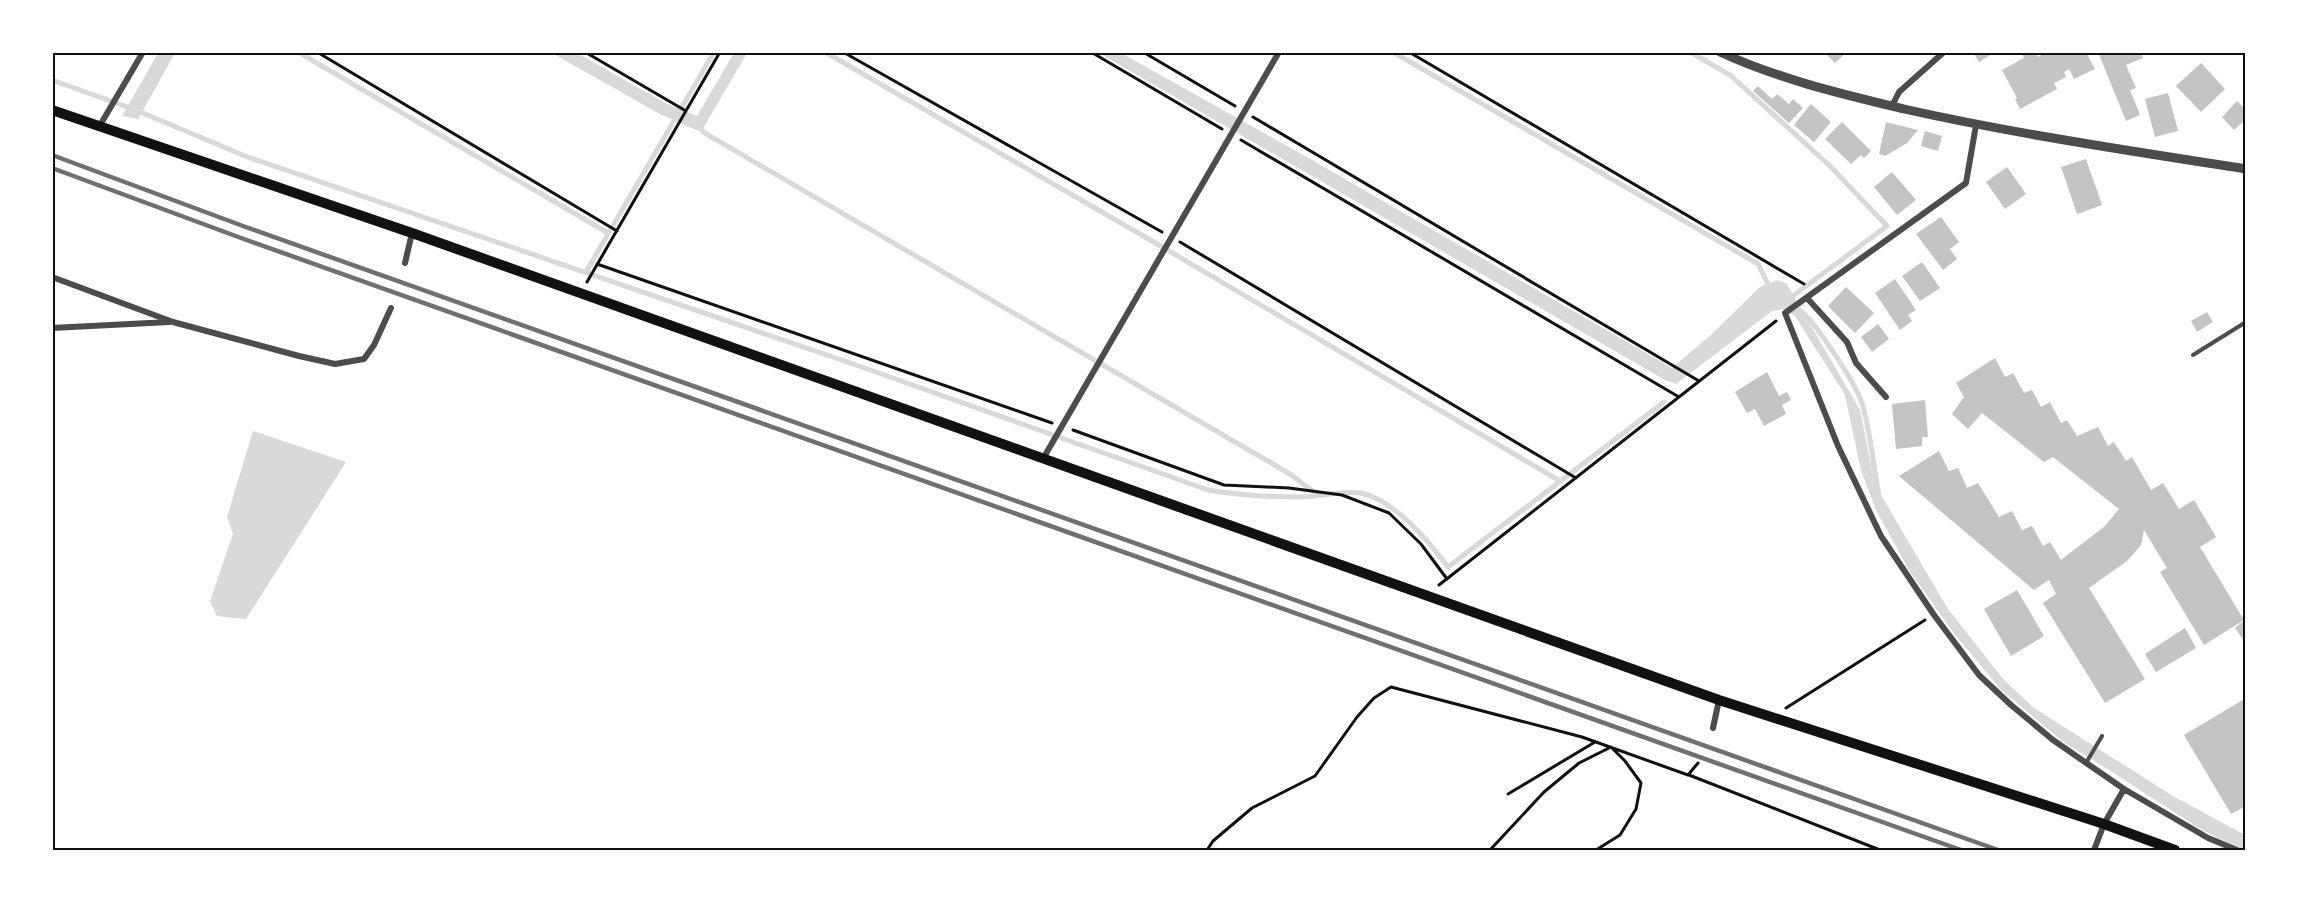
<svg xmlns="http://www.w3.org/2000/svg" width="2298" height="903" font-family="'Public Sans',sans-serif">
  <rect width="100%" height="100%" fill="#fff"/>
  <path fill="#d9d9d9" d="M158,53H175L138,119L122,116Z
    M552,53H577L665,103L697,116L734,53H747L701,132L660,114Z
    M1099,53H1121L1305,156L1672,368L1713,333L1760,287L1777,280L1786,283L1860,410L1875,485L1948,609L2004,680L2034,708L2173,796L2245,835V850L2217,838L2194,825L2106,768L2066,744L2002,691L1953,632L1910,572L1876,510L1861,470L1845,395L1795,316L1784,309L1772,311L1676,384L1665,380Z
    M253,431L346,462L246,619L217,616L210,601L233,534L227,517Z"/>
  <g fill="none" stroke-linecap="round" stroke-linejoin="round">
    <path stroke="#d9d9d9" stroke-width="5" d="M298,52L608,233
      M825,52L1152,241L1560,481
      M1393,52L1758,264L1770,288
      M1690,52L1730,75L1830,166L1887,226L1790,298
      M52,80L133,109
      M138,111L245,156L859,366L1208,490C1238,495 1270,497 1301,497C1317,497 1345,490 1361,493C1394,500 1429,541 1448,567L1664,402
      M700,124L703,132L1290,474L1314,492
      M586,272L714,52
      M1800,311C1815,320 1856,385 1862,403C1871,433 1873,466 1879,496"/>
  </g>
  <path fill="#c4c4c4" d="M1830,52H1847L1835,63L1827,55Z
    M1973,52H1995L1979,62Z
    M2021,52H2035L2038,57L2046,52H2086L2095,69L2074,79L2069,69L2064,72L2066,77L2054,83L2057,89L2020,109L2015,99L2017,98L2002,70L2024,58Z
    M2098,52H2141L2143,58L2126,65L2136,88L2130,90L2140,115L2126,121Z
    M2201,63L2225,89L2201,112L2176,86Z
    M1758,86L1772,99L1777,94L1789,104L1793,99L1803,108L1789,123L1753,91Z
    M2168,93L2178,131L2155,137L2145,99Z
    M2237,101L2246,110V119L2234,130L2222,117Z
    M1811,104L1831,122L1814,142L1794,125Z
    M1842,122L1871,151L1864,158L1861,155L1851,164L1825,139Z
    M1886,122L1918,130L1907,143L1885,156L1879,154Z
    M1925,131L1942,136L1938,151L1921,146Z
    M2086,159L2102,205L2077,214L2061,167Z
    M2007,167L2026,194L2005,209L1986,182Z
    M1892,172L1916,200L1897,215L1874,187Z
    M1941,217L1959,242L1950,249L1957,259L1943,270L1916,234Z
    M1922,262L1940,288L1920,301L1902,276Z
    M1895,279L1916,310L1908,315L1912,321L1900,330L1875,293Z
    M1846,287L1874,313L1855,333L1828,306Z
    M2207,312L2213,322L2197,332L2191,321Z
    M1878,324L1889,339L1872,352L1861,337Z
    M1995,358L2005,377L2013,373L2024,393L2032,390L2041,407L2050,402L2061,423L2067,420L2077,436L2098,427L2108,446L2114,442L2126,461L2132,457L2151,490L2163,483L2179,509L2194,500L2216,537L2200,547L2244,620L2204,645L2160,572L2167,568L2144,530L2141,545L2127,561L2089,588L2145,679L2105,703L2043,603L2056,594L2049,580L2034,590L1899,476L1939,451L1949,471L1958,468L1967,488L1978,483L1999,517L2012,511L2022,530L2032,526L2043,546L2050,542L2061,560L2105,526L2119,509L2053,457L2044,462L1982,413L1968,429L1952,414L1964,397L1956,383Z
    M1767,372L1779,396L1787,392L1791,400L1782,405L1786,414L1764,426L1755,409L1747,413L1735,392Z
    M1925,400L1928,437H1922V446L1896,449L1892,404Z
    M2017,590L2044,636L2011,656L1984,609Z
    M2246,619V644L2235,628Z
    M2185,628L2196,648L2156,672L2145,654Z
    M2246,698V806L2231,814L2184,735Z"/>
  <g fill="none" stroke-linecap="round" stroke-linejoin="round">
    <path stroke="#111" stroke-width="3" d="M317,52L617,231
      M585,52L686,111
      M843,52L1162,232
      M1091,52L1222,129
      M1143,52L1235,106
      M1409,52L1804,284
      M1253,117L1699,381
      M1241,140L1679,397
      M1180,242L1576,478
      M597,264L1052,423
      M587,282L720,52
      M1073,430L1224,485L1289,488L1342,495L1389,513L1421,544L1447,579
      M1439,585L1776,321
      M1786,708L1925,620
      M1689,775L1880,850
      M1508,794L1595,742
      M1207,850L1213,841L1252,808L1315,776L1357,717L1374,698L1391,687L1582,737L1688,775L1698,763
      M1490,850L1544,792L1579,763L1611,747L1625,761L1641,783L1636,809L1620,835L1596,850"/>
    <path stroke="#4c4c4c" stroke-width="4" d="M2193,355L2246,322
      M2086,763L2102,736"/>
    <path stroke="#4c4c4c" stroke-width="6" d="M1892,106L1899,92L1944,52
      M1976,125L1966,183L1785,313L1838,446L1881,536L1934,615L1979,675L2011,705L2053,740L2124,789L2104,824L2094,850
      M99,127L143,52
      M405,263L412,233
      M52,277L173,322L299,356L335,364L364,359L374,345L391,308
      M1807,298L1847,342L1856,363L1886,397
      M52,328L169,322
      M1044,457L1279,52
      M1713,728L1719,700
      M2124,789L2208,838L2237,850"/>
    <path stroke="#4c4c4c" stroke-width="9" d="M1720,52C1778,79 1842,94 1904,109C2016,134 2131,151 2246,169"/>
    <path stroke="#111" stroke-width="10" d="M52,110L412,233L1719,700L2104,824L2175,850"/>
    <path stroke="#707070" stroke-width="4.5" d="M52,155L243,226L1998,850
      M52,168L241,238L1961,850"/>
  </g>
  <rect width="2298" height="903" fill="none" stroke="#ffffff" stroke-width="108"/>
  <rect x="54" y="54" width="2190" height="795" fill="none" stroke="#111" stroke-width="2"/>
</svg>
